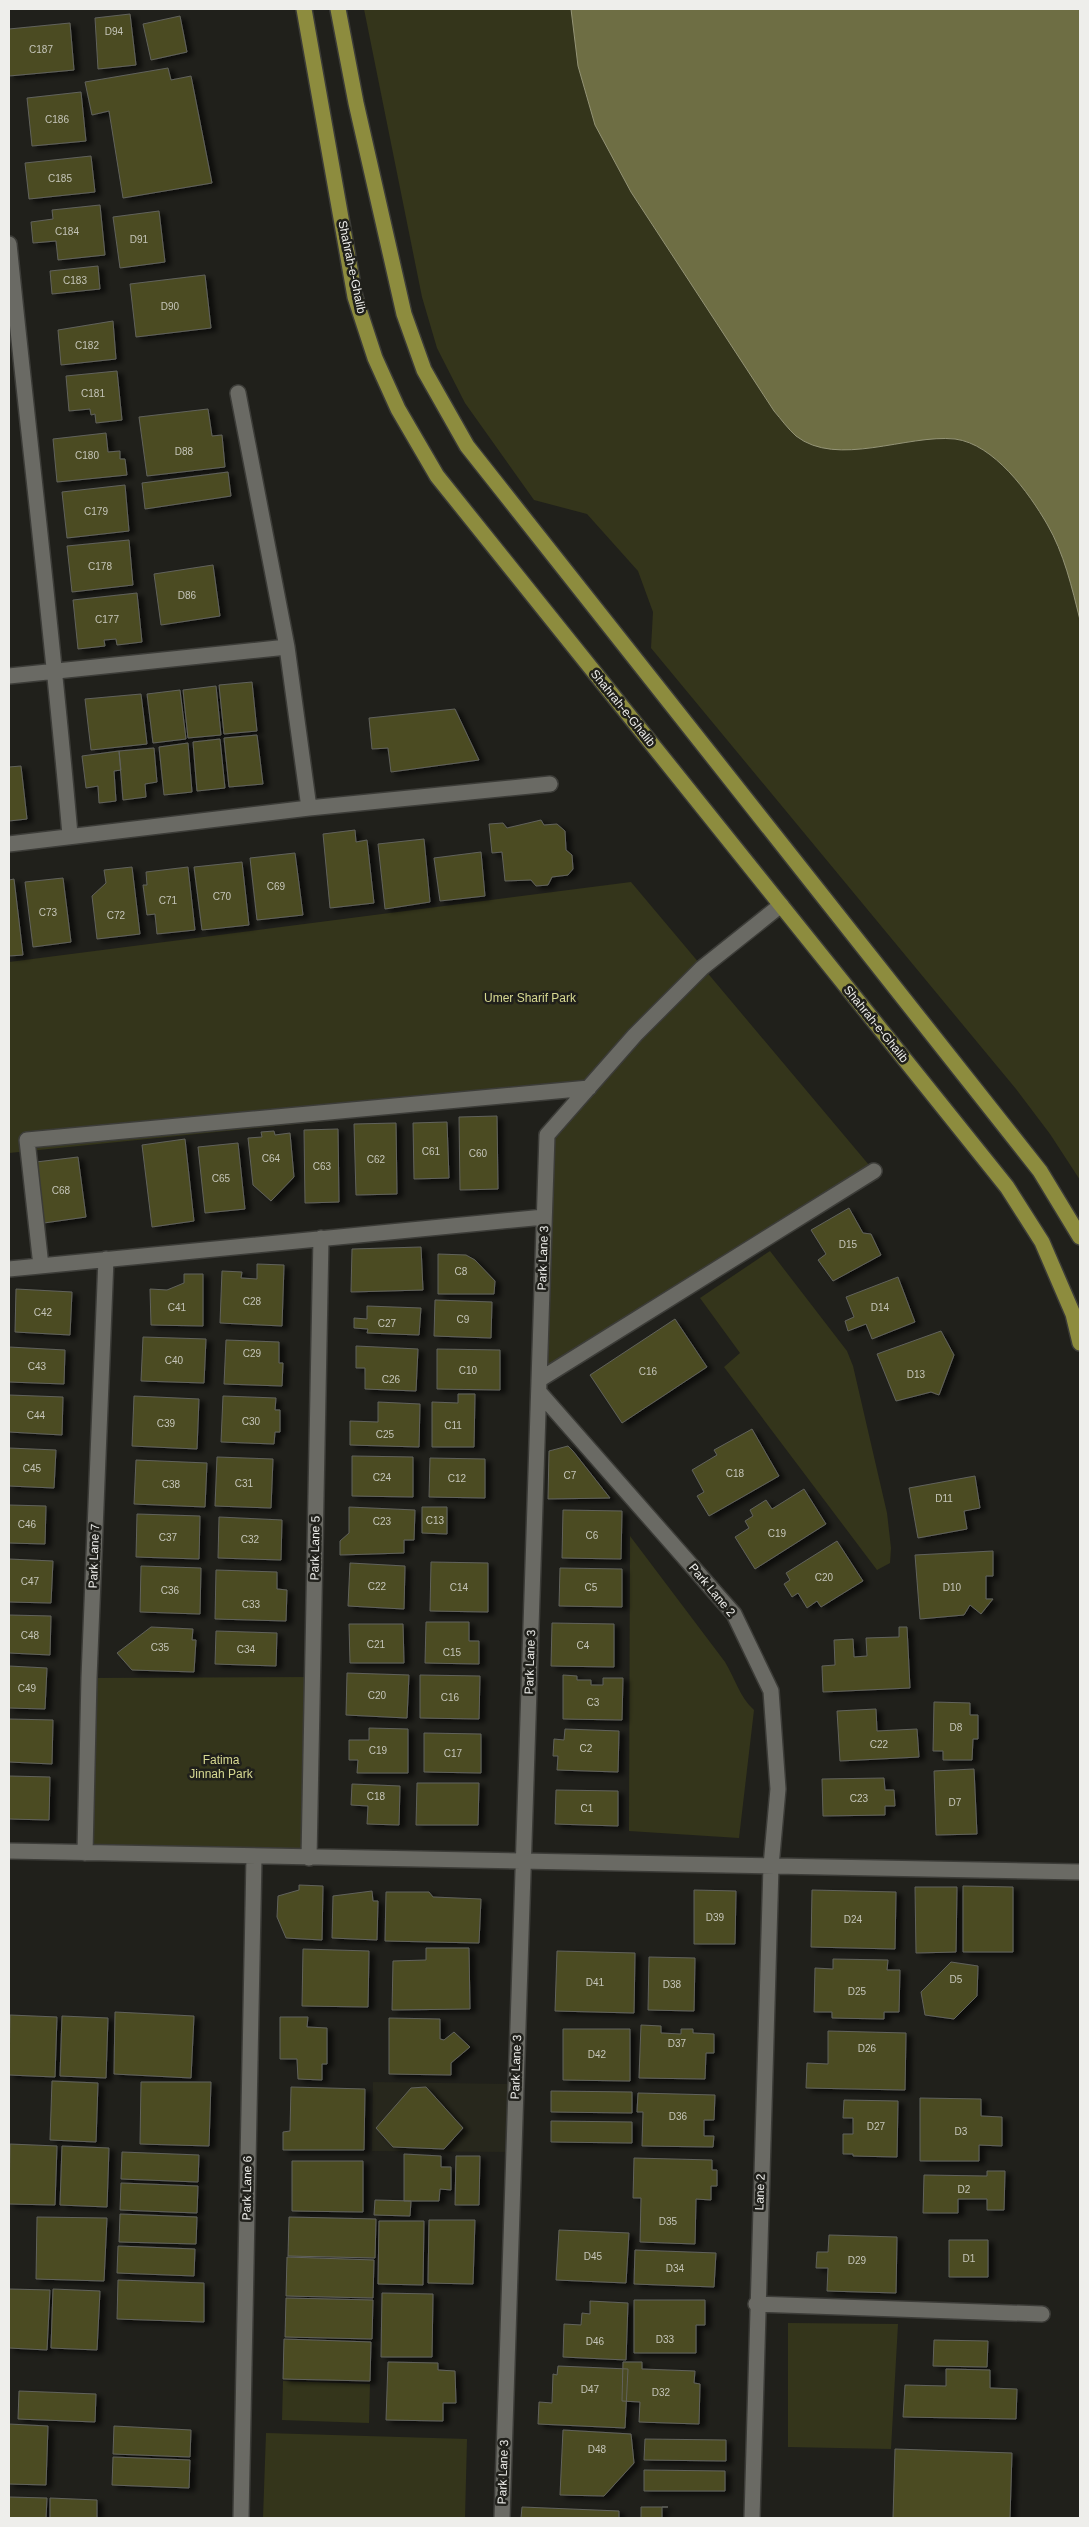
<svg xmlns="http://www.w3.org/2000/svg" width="1089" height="2527" font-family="Helvetica,sans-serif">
  <defs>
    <filter id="shadow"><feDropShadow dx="5.5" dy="3" stdDeviation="2.5" flood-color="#0009"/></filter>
  </defs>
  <rect width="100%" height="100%" fill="#20201b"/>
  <path fill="#27271c" d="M373,2082L516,2084L514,2152L372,2151Z"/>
  <path fill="#34351b" d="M364,9H571L578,66L595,125L631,192L774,411C781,419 788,429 796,436C838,468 907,434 955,439C994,444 1029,493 1047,524C1064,553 1072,588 1080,620V1180L1050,1134L1016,1089L651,648L653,612L638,571L587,514L534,500L465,403L437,348L422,297Z
    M631,882L869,1165L539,1373L547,1135L582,1095L9,1153V962Z
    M770,1251L847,1351L853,1366L887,1513L891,1548L890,1563L877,1570L724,1367L740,1353L700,1298Z
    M630,1536L725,1662C736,1680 739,1696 754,1710L739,1838L629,1831Z
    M313,1677L309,1858L85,1853L89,1678Z
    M788,2323L898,2324L891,2449L788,2447Z
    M283,2381L370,2384L369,2423L282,2420Z
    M266,2433L467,2439L465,2518H263Z"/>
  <path fill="#6e6e44" stroke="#949476" d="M571,9H1080V620C1072,588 1064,553 1047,524C1029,493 994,444 955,439C907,434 837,468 796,436C788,429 781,419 774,411L631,192L595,125L578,66Z"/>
  <path fill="#4b4b22" stroke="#61625c" filter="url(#shadow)" d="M130,14L136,65L98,69L95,18Z
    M180,16L187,52L151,60L143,24Z
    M70,23L74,70L9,76V29Z
    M168,68L171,80L191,76L212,183L123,198L109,111L92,115L85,82Z
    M81,92L86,141L32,146L27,98Z
    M91,156L95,192L29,199L25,163Z
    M100,205L105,255L58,260L56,241L33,243L31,222L53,219L52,210Z
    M159,211L165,262L120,268L113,217Z
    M98,266L100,289L52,294L50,271Z
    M205,275L211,328L136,337L130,284Z
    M113,321L116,359L61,365L58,330Z
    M117,371L122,420L96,423L95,414L91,415L90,409L69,411L66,376Z
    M208,409L212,436L222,435L225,467L147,476L139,417Z
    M106,433L108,452L120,451V459H125L127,475L57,482L53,439Z
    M228,472L231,496L145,509L142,483Z
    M125,485L129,531L67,538L62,492Z
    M129,540L133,585L72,592L67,546Z
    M213,565L220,616L161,625L154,574Z
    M137,593L142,642L117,645L116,639L104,640L105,646L78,649L73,600Z
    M252,682L257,731L224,734L219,685Z
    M216,686L221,735L188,738L183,690Z
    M180,690L186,739L153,743L147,694Z
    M141,694L147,744L91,750L85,699Z
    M455,709L479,760L391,772L388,748L372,749L369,718Z
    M257,735L263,784L229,787L224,738Z
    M220,739L225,788L197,791L193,742Z
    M188,743L192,792L164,795L159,747Z
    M154,748L157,782L145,784L146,797L123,800L119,751Z
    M119,751L121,770L114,771L116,801L99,803L98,786L86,788L82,756Z
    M21,766L27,819L9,821V767Z
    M541,820L544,825L557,824L565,831L566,850L572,855L573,869L568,875L552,877L548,885L536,886L531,880L505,881L502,852L492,853L489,824L503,823L507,828Z
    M355,830L356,842L367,840L374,903L330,908L323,834Z
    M424,839L430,902L385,909L378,844Z
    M481,852L485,896L440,901L434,858Z
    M295,853L303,915L257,920L250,858Z
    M242,862L249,925L202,930L194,867Z
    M132,867L140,934L97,939L92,896L106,883L104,870Z
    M188,867L195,930L157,934L155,914L147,915L143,885H147L146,872Z
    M63,878L71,942L33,947L25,882Z
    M14,879L23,955L9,956V880Z
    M497,1116L498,1189L460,1190L459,1117Z
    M447,1122L449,1178L414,1179L413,1123Z
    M396,1123L397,1194L356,1195L354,1124Z
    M338,1129L339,1202L305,1203L304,1130Z
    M274,1131L275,1135L290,1133L294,1177L271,1201L253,1185L248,1138L262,1137L261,1132Z
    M185,1139L194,1221L152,1227L142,1145Z
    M238,1143L245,1209L205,1213L198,1147Z
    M78,1157L86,1217L44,1223L36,1162Z
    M849,1208L863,1233L871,1234L881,1255L833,1281L818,1260L826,1254L811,1230Z
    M421,1247L423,1290L351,1292L352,1249Z
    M438,1254L466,1255L475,1260L495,1281L494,1294H438Z
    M257,1264L284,1265L282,1326L220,1323L222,1271L242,1272L241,1278L257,1279Z
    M184,1274H203V1326L151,1325L150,1289L167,1290L184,1283Z
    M898,1277L915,1322L872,1339L866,1324L848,1331L845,1321L854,1317L846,1297Z
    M16,1289L72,1292L70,1335L15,1332Z
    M435,1300L492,1302L491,1338L434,1336Z
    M367,1306L421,1308L419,1335L367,1333L368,1329L354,1328V1318L367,1319Z
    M675,1319L707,1367L622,1423L590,1375Z
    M941,1331L954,1355L939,1395L931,1392L896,1401L877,1354Z
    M143,1337L206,1339L204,1383L141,1381Z
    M226,1340L279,1342V1363H283L282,1386L224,1384Z
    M356,1346L418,1349L416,1391L365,1389V1368H356Z
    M9,1347L65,1350L64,1384L9,1382Z
    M437,1349L500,1350V1390L437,1389Z
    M458,1394H475L474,1447H432V1402L458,1403Z
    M9,1395L63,1397L62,1435L9,1432Z
    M134,1396L199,1399L197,1449L132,1446Z
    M223,1396L276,1398L275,1410H280V1432H275L274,1444L221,1442Z
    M378,1402L420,1404L419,1447L350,1445V1421L378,1422Z
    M752,1429L779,1476L709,1516L697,1496L704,1492L692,1470L717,1455L714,1450Z
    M568,1446L573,1451L610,1498L548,1499L549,1451Z
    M9,1448L56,1450L54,1488L9,1486Z
    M352,1456L413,1457V1497L352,1496Z
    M217,1457L273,1459L271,1508L215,1506Z
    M430,1458L485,1459V1498L429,1497Z
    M136,1460L207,1463L205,1507L134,1504Z
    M975,1476L980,1508L964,1511L967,1529L918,1538L909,1488Z
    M804,1489L826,1524L755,1569L735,1537L749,1528L745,1521L753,1516L750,1510L766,1500L772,1509Z
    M9,1505L46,1506L45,1544L9,1543Z
    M349,1507L415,1510L414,1540H404V1553L340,1555V1541L349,1533Z
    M422,1507H447V1534L422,1533Z
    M563,1510L622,1511L621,1559L562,1558Z
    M137,1514L200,1516L199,1559L136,1557Z
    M219,1517L282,1520L281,1560L218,1558Z
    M837,1541L863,1581L821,1607L817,1601L807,1608L798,1593L792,1597L784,1584L790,1580L786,1573Z
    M993,1551V1576H986V1599H993L981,1614L970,1605L964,1615L920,1619L915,1555Z
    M9,1559L53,1561L51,1603L9,1602Z
    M431,1562L488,1563V1612L430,1611Z
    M350,1563L405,1566L404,1609L348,1606Z
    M141,1566L201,1568L200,1614L140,1612Z
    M560,1568L622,1569V1607L559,1606Z
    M216,1570L277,1572V1589L287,1590L286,1621L215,1619Z
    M9,1615L51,1616L50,1655L9,1653Z
    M426,1622H469V1641H479V1664L425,1663Z
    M552,1623L614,1624V1667L551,1666Z
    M349,1624H403L404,1663H350Z
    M151,1627L193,1629L192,1640H196L194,1672L132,1670L117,1653Z
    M899,1627H907L910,1688L823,1692L822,1666L835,1665L834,1640L853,1639L854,1657L867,1656L866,1638L899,1637Z
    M216,1631L277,1633L276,1666L215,1664Z
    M9,1666L47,1668L45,1709L9,1708Z
    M347,1673L409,1675L407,1718L346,1715Z
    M420,1675L480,1676L479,1719L420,1718Z
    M563,1675L577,1676V1680H591V1685H603V1678H623L622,1720L563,1719Z
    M934,1702L970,1703V1715H978V1739H973L972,1760H943V1751H933Z
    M876,1709L877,1731L917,1729L919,1757L840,1761L837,1711Z
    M9,1719L53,1720L52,1764L9,1762Z
    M369,1728L408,1729V1773H357L358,1760H349V1740H369Z
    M565,1729L619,1731L618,1772L557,1770L558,1756H553L554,1739L564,1740Z
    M424,1733L481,1734V1773L424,1772Z
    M974,1769L977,1834L936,1835L934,1771Z
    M9,1776L50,1777L49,1820L9,1819Z
    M884,1778L885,1790H894L895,1806H885V1815L823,1816L822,1779Z
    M417,1783H479L478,1825H416Z
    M352,1784L400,1786L399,1825L367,1824L368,1806L351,1805Z
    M556,1790L618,1791V1826L555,1824Z
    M299,1885L323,1886L322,1940L286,1938L277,1917L278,1896L299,1890Z
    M963,1886L1013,1887V1952H963Z
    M915,1887H957L956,1952L916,1953Z
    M694,1890L736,1891L735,1944H694Z
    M812,1890L896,1892L895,1949L811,1947Z
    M372,1891L373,1901H378L377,1940L332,1938L333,1896Z
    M386,1892H429L433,1897L481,1899L479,1943L385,1941Z
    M426,1948H469L470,2009L392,2010L393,1961L426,1960Z
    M303,1949L369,1951L368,2007L302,2006Z
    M557,1951L635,1953L634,2013L555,2011Z
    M649,1957L695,1958L694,2011L648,2010Z
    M833,1959L888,1960L887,1970H900L899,2012H884V2019L832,2018V2012H814L815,1968L833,1969Z
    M951,1962L978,1966L977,1996L954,2019L925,2015L921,1992Z
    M115,2012L194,2016L191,2078L114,2074Z
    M10,2015L57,2017L55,2077L9,2075Z
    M62,2016L108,2018L106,2078L60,2076Z
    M280,2017H308L307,2027L327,2028V2064H322V2080L298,2079L297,2059H280Z
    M389,2018L440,2019V2039L444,2040L454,2032L470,2047L451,2063V2075L389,2074Z
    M641,2025L661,2026V2033L681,2034V2029H693V2033L714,2034V2053H706L705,2079L639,2078Z
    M563,2029H630V2081L563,2080Z
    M828,2031L906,2033L905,2090L806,2088L807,2063L828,2064Z
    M52,2081L98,2083L96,2142L50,2140Z
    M141,2082H211L209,2146L140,2144Z
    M291,2087L365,2089L364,2150H283V2132L290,2131Z
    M426,2087L463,2128L444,2149L393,2147L376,2128L411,2088Z
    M551,2091L632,2092V2113L551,2112Z
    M638,2093L715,2095L714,2120H704V2136H714L713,2147L642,2146L643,2112H637Z
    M920,2098L981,2099V2116L1002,2117V2146L979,2145V2161H920Z
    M844,2100L898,2101L897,2157L853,2156V2154H843V2134H853V2118H843Z
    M551,2121L632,2122V2143L551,2142Z
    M10,2144L57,2146L55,2205L9,2204Z
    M62,2146L109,2148L107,2207L60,2205Z
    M122,2152L199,2155L198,2182L121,2179Z
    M404,2154L441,2156V2167H451V2190L440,2189L439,2201H404Z
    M456,2156H480L479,2205H455Z
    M634,2158L712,2160V2170H717V2186H711V2200L696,2199L695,2244L640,2242L641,2198H633Z
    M292,2161H363V2212L292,2211Z
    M987,2171H1005L1004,2210H987V2199H958V2213H923L924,2175L987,2176Z
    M121,2183L198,2186L197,2213L120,2210Z
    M375,2200L411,2201L410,2216L374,2215Z
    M120,2214L197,2217L196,2244L119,2242Z
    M37,2217L107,2218L104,2281L36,2279Z
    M289,2217L376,2219L375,2258L288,2256Z
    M429,2220H475L473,2284L428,2283Z
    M379,2221H424L423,2285L378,2284Z
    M559,2230L629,2233L626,2283L556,2280Z
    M829,2235L897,2237L896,2293L827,2291L828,2268H816L817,2252H828Z
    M949,2240H988V2277H949Z
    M118,2246L195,2249L194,2276L117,2273Z
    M635,2250L716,2253L714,2287L634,2284Z
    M287,2257L374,2260L373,2298L286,2296Z
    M118,2280L204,2283V2322L117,2319Z
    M9,2289L50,2290L47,2350L9,2348Z
    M53,2289L100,2291L97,2350L51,2348Z
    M382,2293L433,2294L432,2357H381Z
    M286,2298L373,2300L372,2339L285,2337Z
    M634,2300H705V2325H696V2353H634Z
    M590,2301L628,2303L626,2360L563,2357L564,2324L581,2325L582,2313L590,2314Z
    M284,2339L371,2342L370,2381L283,2379Z
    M934,2340L988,2341L987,2367L933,2366Z
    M388,2362L438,2363V2370L455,2371L456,2403H443V2421L386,2420Z
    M623,2362H642V2369L695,2371L694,2383L700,2384L699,2424L639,2422L640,2402L622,2401Z
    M558,2366L628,2369L625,2428L538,2424L539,2402L552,2403L553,2374L557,2375Z
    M946,2369L990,2370V2388L1017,2389L1016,2419L903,2417L905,2385L946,2386Z
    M19,2391L96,2394L95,2422L18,2419Z
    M9,2424L48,2426L46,2485L9,2484Z
    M114,2426L191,2430L190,2457L113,2454Z
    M563,2430L631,2434L634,2463L604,2496L560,2495Z
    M645,2439L726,2440V2461L644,2460Z
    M895,2449L1012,2453L1010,2518H893Z
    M113,2457L190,2460L189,2488L112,2485Z
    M644,2470L725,2471V2491H644Z
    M9,2497L47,2498L46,2518H9Z
    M50,2498L97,2500V2518H50Z
    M522,2507L619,2511V2518H521Z
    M641,2507H668H662V2518H641Z"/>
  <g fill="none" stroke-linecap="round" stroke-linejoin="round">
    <g stroke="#3c3c38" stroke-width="18">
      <path id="minor" d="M9,244C29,441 53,637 70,835
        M238,393L287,647L309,808
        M9,676L287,647
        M9,844L309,808L550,784
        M41,1266L27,1140L589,1088
        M9,1269L544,1217
        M539,1380L874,1171
        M539,1392L734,1614L771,1691L778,1789L771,1866L752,2518
        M9,1851L1080,1872
        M85,1853L89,1678L106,1259
        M309,1858L321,1238
        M756,2304L1042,2314
        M241,2518L254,1857
        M502,2518L547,1135L635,1035L702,968L781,905"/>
    </g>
    <g stroke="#3c3c38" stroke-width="18">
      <path id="major" d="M304,9L355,297L375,358L398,409L437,476L1007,1187L1042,1242L1073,1314L1080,1343
        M338,9L356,103L404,314L424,370L467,446L1040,1171L1080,1237"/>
    </g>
    <use href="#minor" stroke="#6a6a64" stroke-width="15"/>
    <use href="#major" stroke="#8d8c3e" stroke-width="15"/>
  </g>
  <g text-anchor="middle" stroke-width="5" stroke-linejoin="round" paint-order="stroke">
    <g font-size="10" fill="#c5c5b9">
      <text x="114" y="35">D94</text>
      <text x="41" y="53">C187</text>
      <text x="57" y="123">C186</text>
      <text x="60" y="182">C185</text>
      <text x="67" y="235">C184</text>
      <text x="139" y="243">D91</text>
      <text x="75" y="284">C183</text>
      <text x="170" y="310">D90</text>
      <text x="87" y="349">C182</text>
      <text x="93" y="397">C181</text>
      <text x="184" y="455">D88</text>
      <text x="87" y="459">C180</text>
      <text x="96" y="515">C179</text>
      <text x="100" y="570">C178</text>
      <text x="187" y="599">D86</text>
      <text x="107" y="623">C177</text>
      <text x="276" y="890">C69</text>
      <text x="222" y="900">C70</text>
      <text x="168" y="904">C71</text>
      <text x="48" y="916">C73</text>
      <text x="116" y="919">C72</text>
      <text x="431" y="1155">C61</text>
      <text x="478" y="1157">C60</text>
      <text x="271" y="1162">C64</text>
      <text x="376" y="1163">C62</text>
      <text x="322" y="1170">C63</text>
      <text x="221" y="1182">C65</text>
      <text x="61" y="1194">C68</text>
      <text x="848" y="1248">D15</text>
      <text x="461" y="1275">C8</text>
      <text x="252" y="1305">C28</text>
      <text x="177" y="1311">C41</text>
      <text x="880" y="1311">D14</text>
      <text x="43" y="1316">C42</text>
      <text x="463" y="1323">C9</text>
      <text x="387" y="1327">C27</text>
      <text x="252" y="1357">C29</text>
      <text x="174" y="1364">C40</text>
      <text x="37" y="1370">C43</text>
      <text x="468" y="1374">C10</text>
      <text x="648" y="1375">C16</text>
      <text x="916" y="1378">D13</text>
      <text x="391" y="1383">C26</text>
      <text x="36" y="1419">C44</text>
      <text x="251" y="1425">C30</text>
      <text x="166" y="1427">C39</text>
      <text x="453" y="1429">C11</text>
      <text x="385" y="1438">C25</text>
      <text x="32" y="1472">C45</text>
      <text x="735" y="1477">C18</text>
      <text x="570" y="1479">C7</text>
      <text x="382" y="1481">C24</text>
      <text x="457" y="1482">C12</text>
      <text x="244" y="1487">C31</text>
      <text x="171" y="1488">C38</text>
      <text x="944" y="1502">D11</text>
      <text x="435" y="1524">C13</text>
      <text x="382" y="1525">C23</text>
      <text x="27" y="1528">C46</text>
      <text x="777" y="1537">C19</text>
      <text x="592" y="1539">C6</text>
      <text x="168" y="1541">C37</text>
      <text x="250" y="1543">C32</text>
      <text x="824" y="1581">C20</text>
      <text x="30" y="1585">C47</text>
      <text x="377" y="1590">C22</text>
      <text x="459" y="1591">C14</text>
      <text x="591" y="1591">C5</text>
      <text x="952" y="1591">D10</text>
      <text x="170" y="1594">C36</text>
      <text x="251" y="1608">C33</text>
      <text x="30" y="1639">C48</text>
      <text x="376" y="1648">C21</text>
      <text x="583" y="1649">C4</text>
      <text x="160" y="1651">C35</text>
      <text x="246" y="1653">C34</text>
      <text x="452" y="1656">C15</text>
      <text x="27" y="1692">C49</text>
      <text x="377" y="1699">C20</text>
      <text x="450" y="1701">C16</text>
      <text x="593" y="1706">C3</text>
      <text x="956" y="1731">D8</text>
      <text x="879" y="1748">C22</text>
      <text x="586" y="1752">C2</text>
      <text x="378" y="1754">C19</text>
      <text x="453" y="1757">C17</text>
      <text x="376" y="1800">C18</text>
      <text x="859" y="1802">C23</text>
      <text x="955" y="1806">D7</text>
      <text x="587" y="1812">C1</text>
      <text x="715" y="1921">D39</text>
      <text x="853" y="1923">D24</text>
      <text x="956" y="1983">D5</text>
      <text x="595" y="1986">D41</text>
      <text x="672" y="1988">D38</text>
      <text x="857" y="1995">D25</text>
      <text x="677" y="2047">D37</text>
      <text x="867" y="2052">D26</text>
      <text x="597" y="2058">D42</text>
      <text x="678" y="2120">D36</text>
      <text x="876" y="2130">D27</text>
      <text x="961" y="2135">D3</text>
      <text x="964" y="2193">D2</text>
      <text x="668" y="2225">D35</text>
      <text x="593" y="2260">D45</text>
      <text x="969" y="2262">D1</text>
      <text x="857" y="2264">D29</text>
      <text x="675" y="2272">D34</text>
      <text x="665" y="2343">D33</text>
      <text x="595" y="2345">D46</text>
      <text x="590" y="2393">D47</text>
      <text x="661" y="2396">D32</text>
      <text x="597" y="2453">D48</text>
    </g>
    <g font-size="12" fill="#eeeeeb" stroke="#20201b">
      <text transform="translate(352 267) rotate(78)" y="4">Shahrah-e-Ghalib</text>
      <text transform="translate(623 708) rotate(51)" y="4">Shahrah-e-Ghalib</text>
      <text transform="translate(876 1024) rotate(51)" y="4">Shahrah-e-Ghalib</text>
      <text transform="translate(543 1258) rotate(-88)" y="4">Park Lane 3</text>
      <text transform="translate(315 1548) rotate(-89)" y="4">Park Lane 5</text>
      <text transform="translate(94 1556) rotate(-88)" y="4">Park Lane 7</text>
      <text transform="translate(712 1590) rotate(50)" y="4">Park Lane 2</text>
      <text transform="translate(530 1662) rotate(-88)" y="4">Park Lane 3</text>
      <text transform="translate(516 2067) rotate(-88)" y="4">Park Lane 3</text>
      <text transform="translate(247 2188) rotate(-89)" y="4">Park Lane 6</text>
      <text transform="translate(760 2192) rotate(-88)" y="4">Lane 2</text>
      <text transform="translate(503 2472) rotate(-88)" y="4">Park Lane 3</text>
    </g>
    <g font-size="12" fill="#d7d992" stroke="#20201b">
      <text x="530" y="1002">Umer Sharif Park</text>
      <text x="221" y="1764">Fatima<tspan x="221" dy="14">Jinnah Park</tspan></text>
    </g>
  </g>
  <rect width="1089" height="2527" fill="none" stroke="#eeeeeb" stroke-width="20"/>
</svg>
